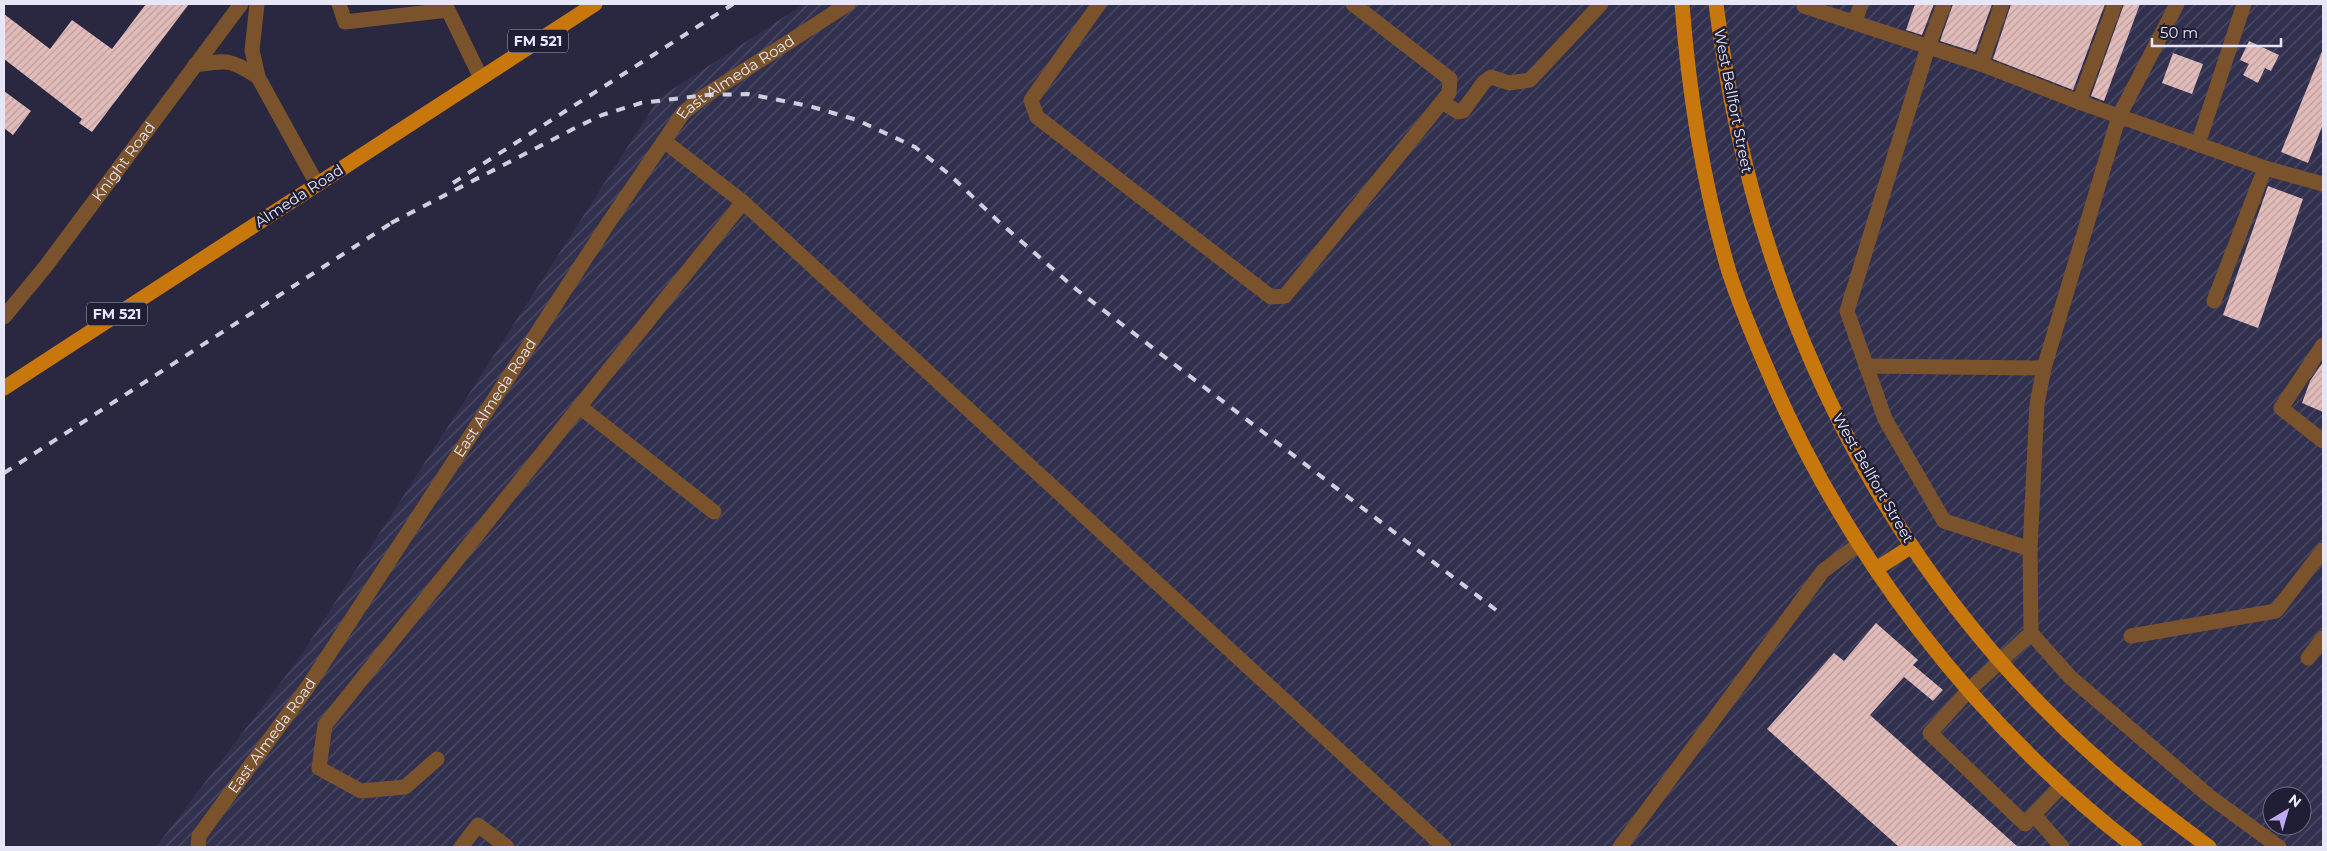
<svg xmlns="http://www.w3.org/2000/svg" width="2327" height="851" font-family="Montserrat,sans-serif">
  <defs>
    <pattern id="industrial-furrows" width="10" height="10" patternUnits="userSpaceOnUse" patternTransform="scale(1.25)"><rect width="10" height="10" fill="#31304e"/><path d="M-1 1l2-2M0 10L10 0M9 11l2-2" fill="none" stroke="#4f4e68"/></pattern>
    <pattern id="building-hatch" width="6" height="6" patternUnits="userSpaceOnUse" patternTransform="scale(1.25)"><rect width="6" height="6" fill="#e1bcba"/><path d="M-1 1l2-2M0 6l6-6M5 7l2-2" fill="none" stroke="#ba9e9e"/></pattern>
  </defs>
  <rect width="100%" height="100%" fill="#292840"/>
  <path fill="url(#industrial-furrows)" fill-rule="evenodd" d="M804,4H2323V847H156L300,657L659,98ZM2272,796H2302V826H2272Z"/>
  <path fill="url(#building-hatch)" d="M146,4H189L92,132L79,123L82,119L4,59V14L50,49L72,20L112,49Z
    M1915,4H1934L1922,35L1906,30Z
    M1953,4H1992L1975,52L1940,41Z
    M2011,4H2105L2073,90L1993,59Z
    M2124,4H2140L2104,101L2091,96Z
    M2249,41L2279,55L2271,71L2265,68L2258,83L2243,75L2249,64L2240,60Z
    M2323,49V124L2308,163L2281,152Z
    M2173,53L2203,64L2192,94L2162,83Z
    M4,91L31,111L13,135L4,128Z
    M2268,186L2303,199L2258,328L2223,315Z
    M2323,362V412L2302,403L2310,381Z
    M1876,623L1918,660L1913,665L1943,690L1933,701L1904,677L1870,715L2018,847H1899L1767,729L1834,653L1844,661Z"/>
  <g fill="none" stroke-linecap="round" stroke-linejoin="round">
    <g stroke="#7a532c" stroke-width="15">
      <path d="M257,4L252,50L258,77L317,184"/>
      <path d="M339,4L345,22L448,10L481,78"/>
      <path d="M1099,4L1031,100L1037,117L1271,297L1285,296L1449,93L1450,79L1353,4"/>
      <path d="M1804,4V6L1981,64L2079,102L2265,168"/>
      <path d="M1944,4L1928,47L1847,311L1885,419L1944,521L2030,549"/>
      <path d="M1855,22L1861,4"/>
      <path d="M1981,64L2002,4"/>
      <path d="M195,65C227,60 230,59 258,77"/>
      <path d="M1442,102L1458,112L1463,111L1484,82L1491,77L1509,83L1530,80L1601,4"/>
      <path d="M2079,102L2115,4"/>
      <path d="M664,141L743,202L1444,847"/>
      <path d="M2198,144L2244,4"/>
      <path d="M2214,301L2265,168L2323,184"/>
      <path id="s1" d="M4,317L46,266L241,4"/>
      <path d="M2323,345L2281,408L2323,441"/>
      <path d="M1866,366L2044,368L2037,404L2030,549L2031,633L1969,690L1930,733L2025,824L2062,785"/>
      <path d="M2044,368L2119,116L2177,4"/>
      <path d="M580,407L714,512"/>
      <path d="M2031,633L2070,677L2209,796L2279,847"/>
      <path d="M2131,636L2276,611L2323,550"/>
      <path d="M2308,658L2323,638"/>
      <path d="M437,759L405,787L361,791L319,768L325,725L743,202"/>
      <path d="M2034,815L2062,847"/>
      <path id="s2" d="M198,847L199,836L307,688L609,222L683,113L706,95L848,4"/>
      <path d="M461,847L478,825L507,847"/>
      <path d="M1620,847L1823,571L1859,544"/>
    </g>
    <path stroke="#c8770d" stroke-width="15" d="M1682,4C1689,95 1703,184 1729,272C1739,303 1752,334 1765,364C1844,553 1973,722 2135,847
      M1716,4C1753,301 1880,571 2109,769C2141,797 2175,822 2209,847
      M4,388L595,4
      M1876,569L1912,546"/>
    <path stroke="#cecedf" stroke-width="4" stroke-dasharray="9 9" stroke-linecap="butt" d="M453,183L733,4
      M391,223L579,126L602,115L641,103L706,95L748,94L809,106L857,120L915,147L950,175L998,221L1077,290L1500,613
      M4,473L396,220"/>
  </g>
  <g text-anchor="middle" stroke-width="5" stroke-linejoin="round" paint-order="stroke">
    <g fill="#1f1e35" stroke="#aaaabc" stroke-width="1">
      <rect x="508" y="29.5" width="60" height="23" rx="4"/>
      <rect x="87" y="302.5" width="60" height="23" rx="4"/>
    </g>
    <g font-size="14" font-weight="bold" fill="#e6e6f6">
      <text x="538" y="46">FM 521</text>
      <text x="117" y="319">FM 521</text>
    </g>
    <g font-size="15" fill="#e6e6f6" stroke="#1f1e35">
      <text dy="5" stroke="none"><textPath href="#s2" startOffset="945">East Almeda Road</textPath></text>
      <text transform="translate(1733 101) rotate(79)" y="5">West Bellfort Street</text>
      <text dy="5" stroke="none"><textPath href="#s1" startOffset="196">Knight Road</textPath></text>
      <text transform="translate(299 196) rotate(-33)" y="5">Almeda Road</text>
      <text dy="5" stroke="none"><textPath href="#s2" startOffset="540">East Almeda Road</textPath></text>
      <text transform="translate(1873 478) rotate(60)" y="5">West Bellfort Street</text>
      <text dy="5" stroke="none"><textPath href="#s2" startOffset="135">East Almeda Road</textPath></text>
    </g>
  </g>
  <rect width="2327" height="851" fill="none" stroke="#e6e6f6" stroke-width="10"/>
  <g transform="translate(2287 811) rotate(38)"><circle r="24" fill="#1f1e35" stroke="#6f6e82"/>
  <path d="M0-4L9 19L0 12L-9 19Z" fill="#c1a8f3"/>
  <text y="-8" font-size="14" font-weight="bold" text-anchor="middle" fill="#e6e6f6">N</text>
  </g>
  <path d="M2152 38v8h129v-8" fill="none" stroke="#e6e6f6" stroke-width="2.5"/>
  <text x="2160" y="38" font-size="15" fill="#e6e6f6" stroke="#1f1e35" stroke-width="4" paint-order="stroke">50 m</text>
</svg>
